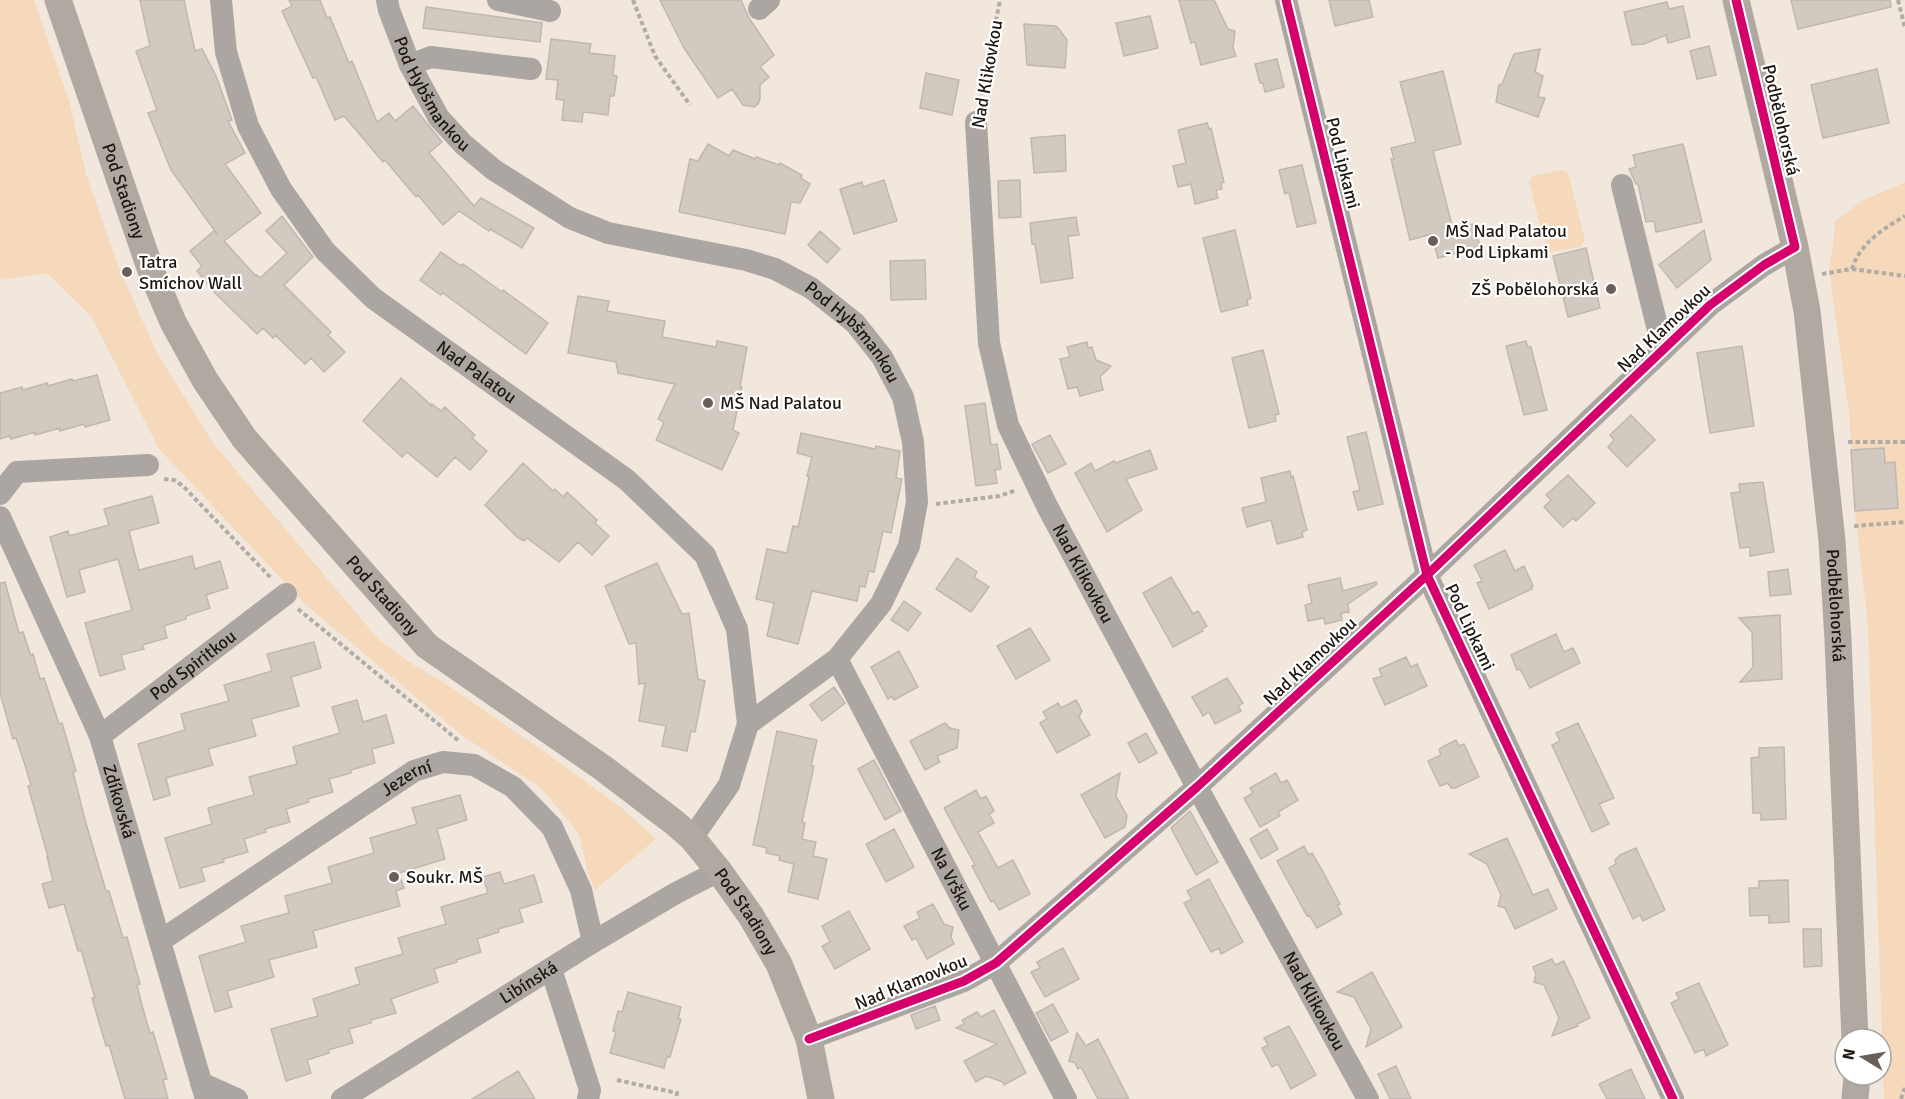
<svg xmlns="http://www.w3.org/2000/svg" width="1905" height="1099" font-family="Signika,sans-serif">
  <rect width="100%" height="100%" fill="#f1e7dc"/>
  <path fill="#f5d9ba" d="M0,0H34L69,101L86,174L119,268L157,353L213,443L379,640L409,662L449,686L556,760L624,810L656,839L595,890L588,873L579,834L541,788L460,734L306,605L159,449L91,316L47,273L0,280Z
    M1562,170L1568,173L1585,240L1580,247L1551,252L1546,248L1529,182L1533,176Z
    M1905,182V1099H1884L1868,627L1855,511L1898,508L1895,462L1885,463L1851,450L1849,413L1829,271L1835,229L1833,223L1862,201Z"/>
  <path fill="#d2c9c0" stroke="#c0b8b0" stroke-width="1.5" d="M140,0H184L195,51L202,49L216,76L232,120L228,121L245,153L225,164L261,213L224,241L256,276L257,275L260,278L287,253L266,231L282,216L313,257L284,285L331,332L328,335L345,352L324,372L311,358L305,364L275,335L273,338L263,328L257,334L215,293L197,271L202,266L190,251L214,231L217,234L171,170L148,113L157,110L136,51L150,46Z
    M289,0H320L327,18L330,17L349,63L352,61L377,122L389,113L395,121L413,106L442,142L429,153L474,206L481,198L534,228L522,248L490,229L489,231L459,211L443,225L418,195L416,197L385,160L383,162L344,116L335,120L316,77L313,78L282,11L292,6Z
    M660,0H741L749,18L774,55L760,67L769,77L760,85V99L758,104L754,107L743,105L732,89L718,98L684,48Z
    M1179,0H1214L1228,29L1235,31L1233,48L1236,56L1201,65L1195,42L1191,43Z
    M1329,0H1369L1373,17L1335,26Z
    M1791,0H1890L1891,7L1798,29Z
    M1667,2L1669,9L1683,6L1690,37L1668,43L1666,35L1644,44L1632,45L1624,12Z
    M426,7L542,23L540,42L423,28Z
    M1150,16L1158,48L1124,56L1116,23Z
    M1024,24L1056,26L1059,29L1067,40L1065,68L1027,65Z
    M551,39L591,44L589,53L615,56L613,75L617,76L614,96H610L608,115L583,112L582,122L562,120L564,100L556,99L558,80L546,79Z
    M1709,46L1716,75L1697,79L1690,51Z
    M1540,49L1535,72L1543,76L1538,97L1545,98L1538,117L1496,102L1499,85L1502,84L1514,54Z
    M1277,59L1284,87L1265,92L1263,83H1260L1255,64Z
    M1877,69L1889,123L1823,138L1811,85Z
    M1443,71L1461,144L1433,151L1453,229L1474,224L1480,247L1438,258L1431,234L1410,240L1391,159H1394L1391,148L1416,142L1400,82Z
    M926,73L959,80L952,115L920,108Z
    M1207,123L1209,129L1211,128L1224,182L1221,183L1222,189L1216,190L1218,198L1195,204L1191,184L1178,187L1173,166L1186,163L1178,130Z
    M1065,135L1066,171L1034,173L1031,138Z
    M708,144L729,156L733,150L755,159L756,157L779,165L780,163L802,175L801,178L810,184L800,203L791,202L785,234L679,212L690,159L698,161Z
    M1683,144L1702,222L1656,232L1654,221L1646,222L1638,184H1636L1629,169L1636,167L1633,155Z
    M1302,165L1316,223L1297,227L1289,192L1285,194L1279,170Z
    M884,180L897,221L854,234L840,189L862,182L863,187Z
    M1020,180L1021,217L999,218L998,181Z
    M1076,217L1079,235L1068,236L1073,278L1041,283L1035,244H1032L1030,223Z
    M1235,230L1251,298L1247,300L1248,305L1221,312L1203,238Z
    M1704,230L1711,260L1677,288L1659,265Z
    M820,231L840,249L827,263L808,245Z
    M1586,248L1600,308L1568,317L1553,256Z
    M441,252L461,266L463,264L502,292L503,290L548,323L526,354L443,293L441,295L420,280Z
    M925,260L926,299L891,300L890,261Z
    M578,296L609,301L607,311L665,321L662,337L716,347L717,341L747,347L740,387H742L733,430L739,433L722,470L656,440L664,422L658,419L675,384L618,373L616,362L568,353Z
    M1526,341L1528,347H1531L1547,410L1524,415L1506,346Z
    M1087,342L1088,348L1092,347L1096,360L1111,366L1100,377L1103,390L1080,396L1077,387L1068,389L1060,359L1070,357L1067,347Z
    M1742,346L1754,426L1710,433L1697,353Z
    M1263,350L1279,414L1275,415L1276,421L1249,428L1232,358Z
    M97,375L110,420L85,427L84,424L60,431V428L35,435V432L11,439L10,436L0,439V393L22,387L23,390L47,383L48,386L72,379L73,381Z
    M401,378L432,406V404L441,411L445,407L475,435L472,438L487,451L470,470L455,457L437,477L407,452L402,457L363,421Z
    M985,403L991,445L997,444L1001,469L995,470L997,483L976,486L965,406Z
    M1631,415L1655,440L1627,467L1608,447L1614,440L1610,435Z
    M1366,432L1383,504L1358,510L1353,492L1360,490L1347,437Z
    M801,433L875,449L876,446L900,451L896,478L902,479L891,533L883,531L874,572L869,571L865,587L860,586L857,601L812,591L798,644L767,636L774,603L756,599L767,549L787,553L793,526L798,527L809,477L807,476L812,457L797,453Z
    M1050,435L1066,464L1048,473L1032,444Z
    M1884,448L1885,463L1895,462L1898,508L1855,511L1851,450Z
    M1150,450L1157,469L1126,479L1142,510L1107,532L1075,473L1091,463L1095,471L1114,461L1116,463Z
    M523,463L553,491L555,489L563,497L567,492L597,520L595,523L609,536L592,555L578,542L559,562L527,538L524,541L517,537L485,505Z
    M1290,471L1291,477L1293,476L1307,530L1302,532L1303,537L1277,544L1271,520L1247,527L1242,508L1266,502L1261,478Z
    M1568,475L1595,503L1576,521L1573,518L1563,527L1544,507L1551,500L1546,495Z
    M1763,482L1774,552L1750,556V547L1740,548L1731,493L1740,492L1739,484Z
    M152,496L159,523L129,531L139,570L192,556L195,569L220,561L228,588L206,595L210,608L186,616V619L164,626L167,638L142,645L144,649L121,655L125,669L100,676L85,623L132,610L118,559L79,570L85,592L67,597L50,537L68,531L69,536L109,525L104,509Z
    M1505,550L1515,571L1524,566L1533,586L1531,587L1532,589L1489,609L1477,583L1482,581L1474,565Z
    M957,558L977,572L974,577L989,587L971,612L936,589Z
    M657,563L682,614L689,613L698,679L705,681L695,732L691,731L687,751L662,746L666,726L639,721L645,683L639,684L636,643L629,644L605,586Z
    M1788,569L1791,594L1770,596L1768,572Z
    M1171,577L1193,614L1198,611L1207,626L1202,629L1203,631L1173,647L1143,593Z
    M1340,578L1343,591L1376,582L1377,584L1348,604L1349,612L1341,613L1342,620L1325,624L1324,618L1308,621L1305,605L1312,603L1308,585Z
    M5,582L19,633L23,632L31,656L33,654L40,679L44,678L59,724L62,723L76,771L73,772L85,820L106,891H109L123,938L127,937L140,984L137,985L143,1009L150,1033L153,1032L167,1079L163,1080L168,1099H125L109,1045L106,1046L92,998H95L81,950L78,951L64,904L49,908L42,884L53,881L47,857H48L28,786L31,785L24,762L16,738L13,739L0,693V583Z
    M904,601L921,613L908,631L891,620Z
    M1780,615L1782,679L1740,682L1753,667L1752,632L1739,618Z
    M1030,628L1050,660L1016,679L997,646Z
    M1556,634L1564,652L1573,648L1580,663L1530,688L1520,669L1517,670L1511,655Z
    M314,642L321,668L291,677L299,706L251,719L256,736L208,749L213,765L166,778L170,795L154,800L138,744L185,730L181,714L229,701L224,685L272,671L267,654Z
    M899,651L918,687L894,700L892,696L888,699L871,667Z
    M1406,657L1411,667L1417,664L1427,686L1385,705L1373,679L1382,676L1379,669Z
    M1227,678L1243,703L1238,706L1241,711L1215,724L1209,712L1203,716L1192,697Z
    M834,687L845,703L822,721L810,705Z
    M357,700L363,722L386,715L394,743L372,749L375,763L351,770V773L329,779L333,792L308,799L309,802L286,809L290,822L265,829L266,832L244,839L248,852L223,859L224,862L201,868L205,881L180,888L165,838L212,824L208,808L254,795L249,777L297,764L293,747L340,733L332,707Z
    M1076,700L1082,711L1079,717L1090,735L1057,753L1040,723L1047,719L1043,712L1058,703L1061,708Z
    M945,723L950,728L959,730L957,748L937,756L940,762L925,770L910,741Z
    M1578,723L1614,798L1599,804L1609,824L1592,832L1552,745L1560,741L1556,733Z
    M777,731L817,740L811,766H814L802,822L805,823L802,839L816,842L813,856L827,859L818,899L788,892L794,864L779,860L780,856L766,853L767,848L753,845Z
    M1146,733L1157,753L1139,763L1128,743Z
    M1456,740L1459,746L1464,744L1479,777L1455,788H1451L1448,783L1440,786L1428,761L1441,755L1439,750L1442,747Z
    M1784,747L1786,819L1761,820V813H1753L1751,758L1759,757V748Z
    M874,760L901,811L885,820L858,769Z
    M1120,773L1116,796L1127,816L1125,827L1105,838L1081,795Z
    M1276,773L1281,783L1287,780L1298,800L1278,812L1280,816L1260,827L1244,798L1253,793L1250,788Z
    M976,790L981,799L986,796L994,811L989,814L994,823L978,832L998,868L1013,860L1030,894L999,910L994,901L991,902L972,866L975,865L944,808Z
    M460,795L467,820L437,829L445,859L399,873L404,888L396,891L400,906L313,931L317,947L269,960L274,977L227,991L232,1007L215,1012L199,956L246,942L241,926L289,913L285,896L332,883L328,867L374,853L370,838L417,824L412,808Z
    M1190,811L1218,862L1196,875L1171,828Z
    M894,829L914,867L886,882L866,844Z
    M1267,829L1278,849L1261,859L1250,839Z
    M1507,838L1533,895L1548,889L1557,909L1515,929L1505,908L1498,906L1501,895L1487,864L1469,854Z
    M1304,846L1309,855L1312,853L1322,870L1340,904L1337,905L1342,914L1317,928L1309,915L1307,916L1277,861Z
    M1636,848L1665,910L1643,921L1640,915L1633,919L1609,868L1616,864L1615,860L1620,855Z
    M500,872L504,884L534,875L542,902L519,909L523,922L498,929L499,932L477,939L481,952L456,960L457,962L434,969L438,982L391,999L396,1013L371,1020V1023L349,1029L353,1043L328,1050L329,1053L307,1060L311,1073L286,1081L271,1029L318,1016L313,999L360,984L355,968L403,954L398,938L446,924L441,907L488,893L483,877Z
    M1209,879L1243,942L1221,954L1219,948L1211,952L1184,903L1192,899L1187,891Z
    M1788,880L1789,922L1769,923V915L1750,916L1749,888H1759V881Z
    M933,904L944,924L953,927L951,937L954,944L927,959L916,938L912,940L904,926L920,918L917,912Z
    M849,911L870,949L835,969L822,946L830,942L822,926Z
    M1803,929H1821L1822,966L1804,967Z
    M1063,948L1079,979L1045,997L1031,972L1040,968L1037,962Z
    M1552,959L1555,965L1564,961L1590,1018L1577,1024L1578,1026L1552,1036L1559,1018L1544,985L1534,982L1536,974L1533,967Z
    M1372,972L1402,1027L1366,1047L1371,1029L1354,997L1337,992Z
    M1699,983L1728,1045L1706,1056L1704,1049L1695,1053L1671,1003L1679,999L1676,993Z
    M628,992L681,1007L678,1019H681L670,1057L667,1056L664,1068L610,1053L616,1032L613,1031L618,1011L622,1012Z
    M1053,1004L1068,1032L1051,1041L1036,1013Z
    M935,1006L940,1020L916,1029L911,1015Z
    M994,1010L1026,1073L1004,1085L1003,1082L986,1076L976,1082L964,1061L997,1044L956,1028L964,1024L962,1020L977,1012L981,1017Z
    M1289,1026L1316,1075L1291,1089L1278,1064L1272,1067L1262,1048L1268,1045L1264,1038Z
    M1077,1033L1086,1046L1098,1039L1129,1099H1098L1081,1067L1078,1069L1075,1063L1069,1061Z
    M1396,1066L1411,1099H1390L1378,1074Z
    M1631,1069L1645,1099H1607L1599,1084Z
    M518,1071L535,1099H472Z"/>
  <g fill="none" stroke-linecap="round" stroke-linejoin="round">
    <path stroke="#b2aca6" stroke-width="4" stroke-dasharray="4.5 3" stroke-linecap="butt" d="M633,0L655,56L690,105
      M1898,0L1905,28
      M980,102L1000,0
      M1852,269L1905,276
      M1822,274L1852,269C1860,243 1883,229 1905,216
      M1848,442H1905
      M164,479L174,480L183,486L271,578
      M936,504L999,496L1017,490
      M1854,526L1905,522
      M298,609L459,741
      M617,1080L677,1093L676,1099
      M1901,1099L1905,1088"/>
    <g stroke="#aba6a1" stroke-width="22">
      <path id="s1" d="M221,0L226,52L248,126L281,189L325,251L373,298L627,480L705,555L737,629L748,724"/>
      <path id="s2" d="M387,0L389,10L410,65L439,118L463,144L494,170L570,218L608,233L746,260L775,269L811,288L855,323L882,357L903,397L913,442L917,502L909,546L881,604L837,659L748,724L729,785L692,838"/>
      <path d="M498,0L550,11"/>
      <path d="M1286,0L1427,575L1673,1099"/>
      <path d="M759,9L769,0"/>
      <path d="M410,65L431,57L531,69"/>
      <path id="s3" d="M976,122L989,343L1008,425L1047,506L1197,787L1368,1099"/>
      <path d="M1622,185L1663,350"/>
      <path d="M0,494L17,472L148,465"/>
      <path id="s4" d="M0,517L100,736L206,1099"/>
      <path id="s5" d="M837,659L1066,1099"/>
      <path id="s6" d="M100,736L286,594"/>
      <path id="s7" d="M160,941L414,771L443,762L474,765L513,787L552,827L581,890L593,942"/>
      <path d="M551,969L590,1090L588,1099"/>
      <path d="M809,1039L964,981L996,963L1197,787L1427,575L1710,305L1764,265L1795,247"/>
      <path d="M201,1083L237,1099"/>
      <path id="s8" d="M342,1099L593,942L676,893L719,871"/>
    </g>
    <g stroke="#b0a9a1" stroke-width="27">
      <path id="s9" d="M58,0L150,268L173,322L205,380L244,438L264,461L427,646L603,768L675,823L692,838L719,871L751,916L779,964L809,1039L821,1099"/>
      <path id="s10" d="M1736,0L1795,247L1807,311L1832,541L1838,640L1855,1039"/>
      <path d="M1855,1099L1857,1075"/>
    </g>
    <g stroke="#fff" stroke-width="13">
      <path id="cycleway" d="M1286,0L1427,575L1673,1099
        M809,1039L964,981L996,963L1197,787L1427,575L1710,305L1764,265L1795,247L1736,0"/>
    </g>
    <use href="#cycleway" stroke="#d6006c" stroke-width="9"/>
  </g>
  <g fill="#686058" stroke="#fff" stroke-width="2">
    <circle cx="1433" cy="241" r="6"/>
    <circle cx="127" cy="272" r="6"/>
    <circle cx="1611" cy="289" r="6"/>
    <circle cx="708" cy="403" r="6"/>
    <circle cx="394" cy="877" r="6"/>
  </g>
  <g text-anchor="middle" stroke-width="4.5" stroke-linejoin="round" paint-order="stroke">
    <g font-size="18" fill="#1f1811" stroke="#fff">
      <text transform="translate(987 74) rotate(-80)" y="6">Nad Klikovkou</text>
      <text dy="6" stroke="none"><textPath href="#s2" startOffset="105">Pod Hybšmankou</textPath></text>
      <text transform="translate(1781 120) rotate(77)" y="6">Podbělohorská</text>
      <text transform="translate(1343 163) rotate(76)" y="6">Pod Lipkami</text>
      <text dy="6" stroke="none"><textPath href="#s9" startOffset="202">Pod Stadiony</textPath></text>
      <text transform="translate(1664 328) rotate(-43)" y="6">Nad Klamovkou</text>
      <text dy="6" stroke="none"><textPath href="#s2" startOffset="609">Pod Hybšmankou</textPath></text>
      <text dy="6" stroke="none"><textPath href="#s1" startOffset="471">Nad Palatou</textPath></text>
      <text dy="6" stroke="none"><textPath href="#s3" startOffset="472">Nad Klikovkou</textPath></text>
      <text dy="6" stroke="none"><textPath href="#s9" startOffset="688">Pod Stadiony</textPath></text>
      <text dy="6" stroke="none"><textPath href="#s10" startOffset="615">Podbělohorská</textPath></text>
      <text transform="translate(1470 627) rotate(65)" y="6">Pod Lipkami</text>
      <text transform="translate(1310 661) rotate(-43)" y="6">Nad Klamovkou</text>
      <text dy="6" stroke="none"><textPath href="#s6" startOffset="117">Pod Spiritkou</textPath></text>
      <text dy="6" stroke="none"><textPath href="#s7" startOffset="296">Jezerní</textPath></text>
      <text dy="6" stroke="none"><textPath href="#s4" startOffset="309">Zdíkovská</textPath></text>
      <text dy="6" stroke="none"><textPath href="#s5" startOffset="248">Na Vršku</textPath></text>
      <text dy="6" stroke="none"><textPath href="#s9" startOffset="1174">Pod Stadiony</textPath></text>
      <text transform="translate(911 982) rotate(-22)" y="6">Nad Klamovkou</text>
      <text dy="6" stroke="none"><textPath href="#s8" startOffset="220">Libínská</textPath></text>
      <text dy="6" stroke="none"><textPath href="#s3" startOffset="958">Nad Klikovkou</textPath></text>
    </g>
    <g font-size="18" fill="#1f1811" stroke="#fff" text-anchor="start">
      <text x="1445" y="237">MŠ Nad Palatou<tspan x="1445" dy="21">- Pod Lipkami</tspan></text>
      <text x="139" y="268">Tatra<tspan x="139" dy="21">Smíchov Wall</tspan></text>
      <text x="1599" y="295" text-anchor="end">ZŠ Pobělohorská</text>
      <text x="720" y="409">MŠ Nad Palatou</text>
      <text x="406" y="883">Soukr. MŠ</text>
    </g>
  </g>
  <g transform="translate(1863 1057) rotate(281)"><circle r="28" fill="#ffffff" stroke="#a5a3a0" stroke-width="1.5"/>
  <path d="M0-4.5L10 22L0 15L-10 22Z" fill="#686058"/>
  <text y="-9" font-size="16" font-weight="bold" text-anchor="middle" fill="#1f1811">N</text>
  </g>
</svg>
